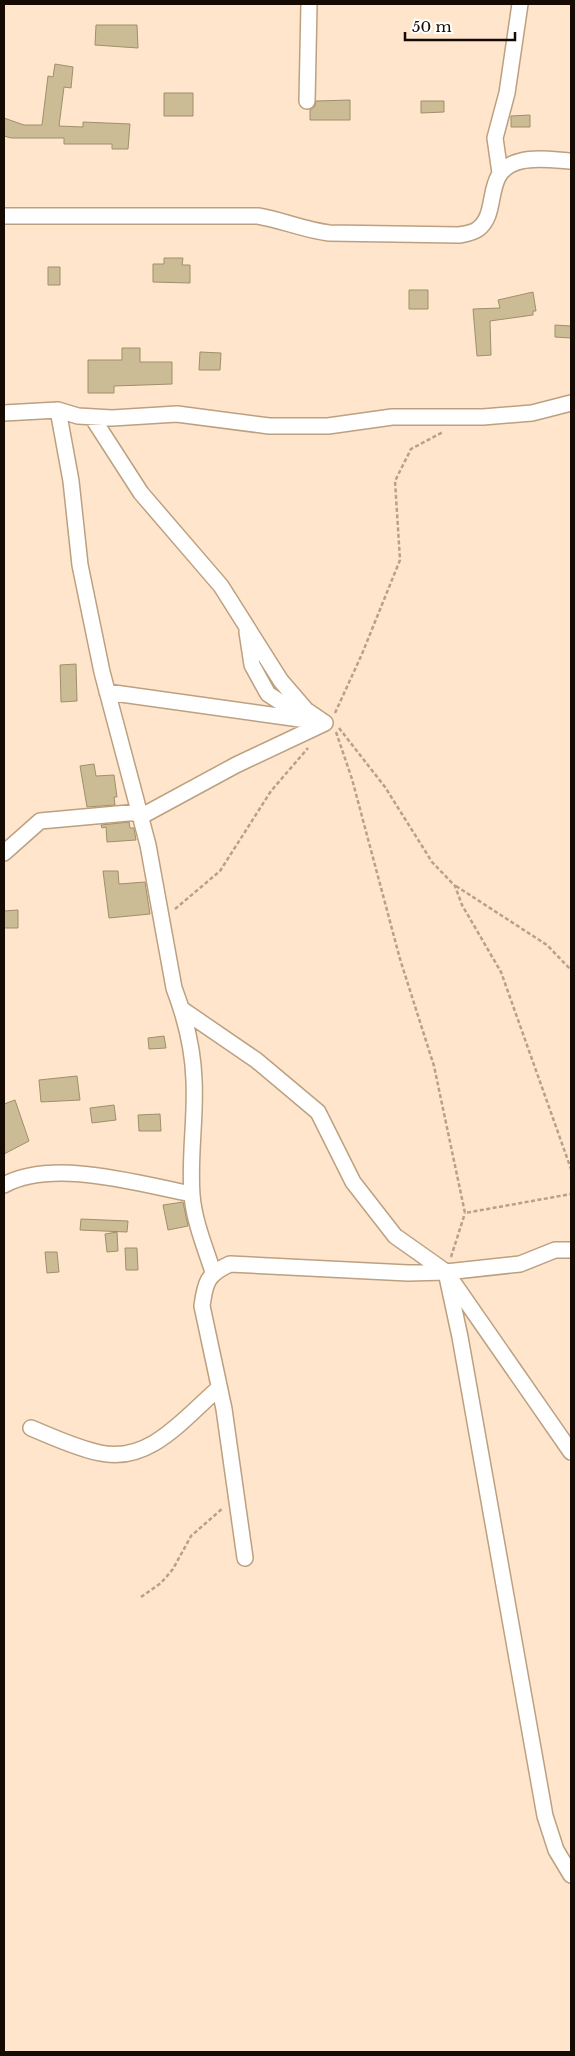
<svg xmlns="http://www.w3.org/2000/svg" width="575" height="2056" font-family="'Libre Baskerville',serif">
  <rect width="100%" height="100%" fill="#fee5cb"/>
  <path fill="#cbbc95" stroke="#9e906a" d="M96,25H137L138,48L95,45Z
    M55,64L73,67L71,88L64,87L59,126L83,127V122L130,124L128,149H112V144H64V138H11L4,136V118L24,125H42L48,76L53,77Z
    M164,93H193V116H164Z
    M350,100V120H310V110L315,106L316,101Z
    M421,101H444V112L421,113Z
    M530,115V127H511V116Z
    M164,258H183L182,265H190V283L153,282V264H164Z
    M48,267H60V285H48Z
    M409,290H428V309H409Z
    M533,292L536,311H533V315L490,321L491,355L477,356L473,309L500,308L498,300Z
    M555,325L571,326V338L555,337Z
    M122,348H140V362H172V384L114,386V393H88V360H122Z
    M200,352L221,353L220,370H199Z
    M76,664L77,701L61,702L60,665Z
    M94,764L96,776L114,775L117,797H114L115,805L87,807L80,766Z
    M129,822L130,828H134L136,840L107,842L106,827L102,828L101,825Z
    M103,871H118L119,884L145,882L150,914L109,918Z
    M18,910V928H4V911Z
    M164,1036L166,1048L149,1049L148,1038Z
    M77,1076L80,1100L41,1102L39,1080Z
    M15,1100L29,1141L4,1154V1104Z
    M114,1105L116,1120L92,1123L90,1108Z
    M160,1114L161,1131H139L138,1115Z
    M183,1202L188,1226L168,1230L163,1205Z
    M81,1219L128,1221L127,1232L80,1230Z
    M117,1232L118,1251L107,1252L105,1234Z
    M125,1248H137L138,1270H126Z
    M45,1252H57L59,1272L47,1273Z"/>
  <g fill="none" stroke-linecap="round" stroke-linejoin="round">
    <g stroke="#bca080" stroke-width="18">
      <path id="minor" d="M307,101L309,4
        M500,173L495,138L507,93L520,4
        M4,216H258C282,220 304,230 329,233L459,235C465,234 473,233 478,229C501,212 481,170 521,161C536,157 555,160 571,161
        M58,410L71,481L80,565L102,672L148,845L174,988C185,1017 193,1049 194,1080C196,1118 189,1157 192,1195C194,1221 205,1247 213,1272
        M4,413L58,410L78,416L112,418L177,414L269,426H328L392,417H483L532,413L571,403
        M92,417L141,493L221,586L281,681L306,710L325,723
        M247,632L252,665L268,694L302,716
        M107,692L321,722
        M140,817L236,765L325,723
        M4,853L40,821L139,812
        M183,1010L256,1060L318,1112L353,1182L395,1236L446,1272L571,1452
        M4,1185C54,1158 139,1184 192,1194
        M446,1272L460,1337L545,1816L556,1850L571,1875
        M31,1428C53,1437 76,1448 100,1453C150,1464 185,1417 219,1388
        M245,1558L224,1409L202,1306C205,1283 207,1274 230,1264L408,1273L446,1272L520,1264L555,1250H571"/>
    </g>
    <path stroke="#b5a18c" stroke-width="2.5" stroke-dasharray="4 2.5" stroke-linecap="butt" d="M335,713L362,654L400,560L395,481L411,449L443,432
      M339,728L385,787L432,862L455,886L462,905L501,972L571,1169
      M336,732L352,779L400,959L434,1066L465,1213L571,1194
      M456,886L547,945L571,970
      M175,909L220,871L271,791L308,748
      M451,1257L465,1213
      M141,1597L161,1583L173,1569L191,1536L223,1508"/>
    <use href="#minor" stroke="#fff" stroke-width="15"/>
  </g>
  <rect width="575" height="2056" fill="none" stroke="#150b02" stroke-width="10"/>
  <path d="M405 32v8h110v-8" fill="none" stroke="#150b02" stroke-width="2.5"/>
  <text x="412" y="32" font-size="15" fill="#150b02" stroke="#ffffff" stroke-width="4" paint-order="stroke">50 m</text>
</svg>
